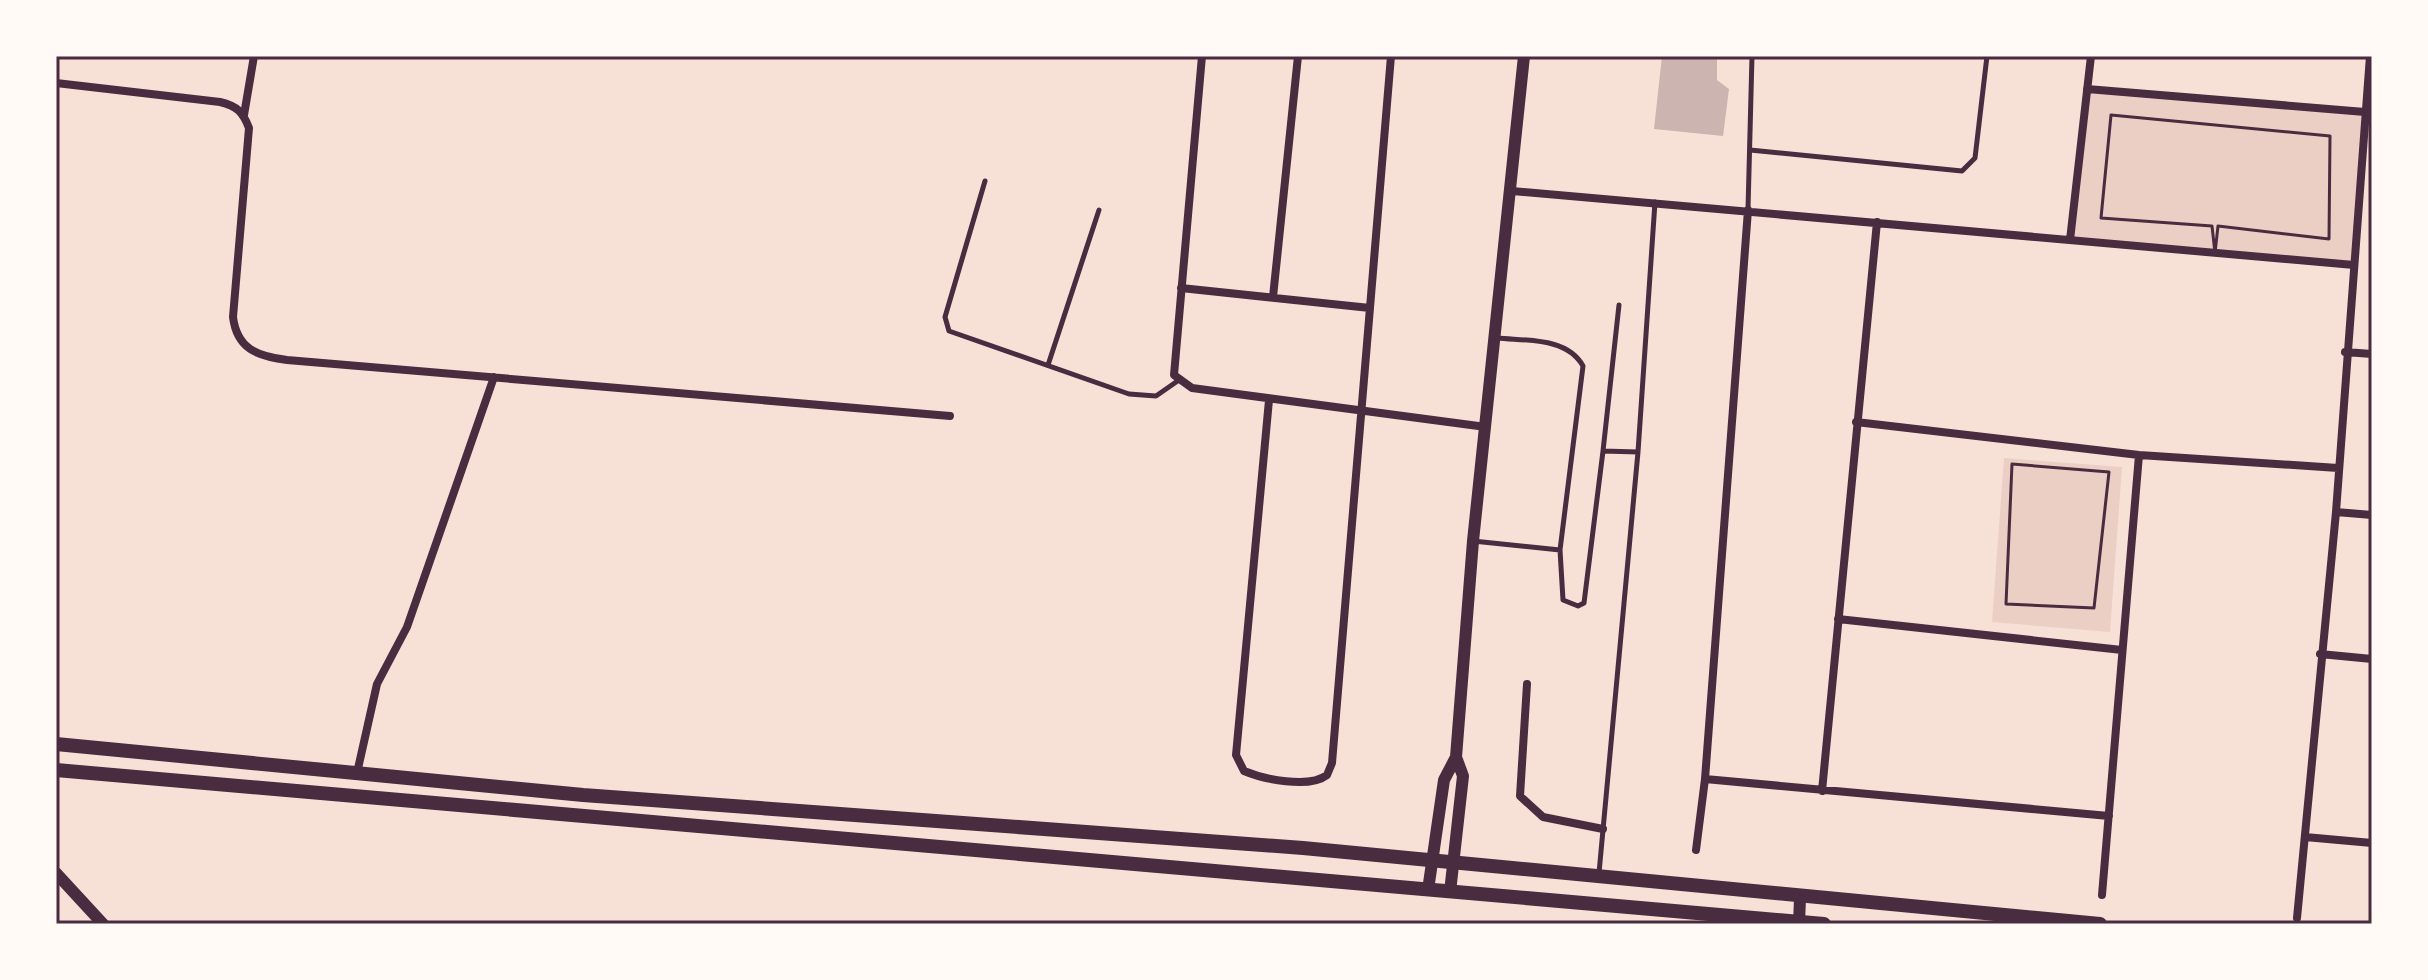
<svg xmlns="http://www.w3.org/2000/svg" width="2428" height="980" font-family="Poppins,sans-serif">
  <rect width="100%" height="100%" fill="#f7e1d7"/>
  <path fill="#ebcfc5" d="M2087,89L2365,112L2354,265L2070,240Z
    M2004,458L2122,467L2110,632L1992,622Z"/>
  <path fill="#ccb4b1" d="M1662,56H1717V80L1729,89L1723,136L1654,129Z"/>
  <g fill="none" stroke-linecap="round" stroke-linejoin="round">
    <path stroke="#4a2c40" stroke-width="3" d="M2111,115L2330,136L2329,239L2218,226L2215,253L2212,226L2101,218Z
      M2012,464L2109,472L2094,608L2006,604Z"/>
    <path stroke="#4a2c40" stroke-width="5" d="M1750,150L1962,171L1975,158L1987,56
      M985,181L945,317L949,331L1129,394L1156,396L1179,380
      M1748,209L1752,56
      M1619,305L1603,451L1638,452
      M1497,338C1526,341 1567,337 1583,366L1560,550
      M1048,365L1099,210
      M1473,541L1560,550L1563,600L1578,606L1584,603L1603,451
      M1599,873L1638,452L1655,202"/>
    <path stroke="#4a2c40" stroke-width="8" d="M1202,56L1174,375L1192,388L1486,427
      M56,83L220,102C237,106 243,112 249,128L233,317C237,349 257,356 287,360L950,416
      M2087,89L2365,112
      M244,115L254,56
      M1512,191L2354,265
      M2070,240L2091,56
      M1181,288L1370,308
      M1273,297L1298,56
      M2345,352L2372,354
      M1269,400L1236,755L1244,771C1263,779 1309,789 1327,775L1332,763L1391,56
      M1856,422L2139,455L2338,468
      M2336,512L2372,515
      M1838,619L2122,650
      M2320,654L2372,659
      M1527,684L1520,796L1543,817L1603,829
      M357,773L377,684L407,627L494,377
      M1705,779L2109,816
      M1822,791L1877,222
      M2305,837L2372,843
      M1696,850L1705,779L1748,210
      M2102,895L2139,455
      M2297,918L2336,512L2370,56"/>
    <path stroke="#4a2c40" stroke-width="12" d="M56,873L103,924
      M1428,890L1444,780L1456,757L1473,541L1524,56
      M1450,892L1463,776L1456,757
      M1799,924L1800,898"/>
    <path stroke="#4a2c40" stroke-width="14" d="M56,744L583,795L1303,848L2100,924
      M56,770L1824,924"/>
  </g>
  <rect width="2428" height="980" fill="none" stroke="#fffaf5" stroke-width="116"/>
  <rect x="58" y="58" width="2312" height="864" fill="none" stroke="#4a2c40" stroke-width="3"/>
</svg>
